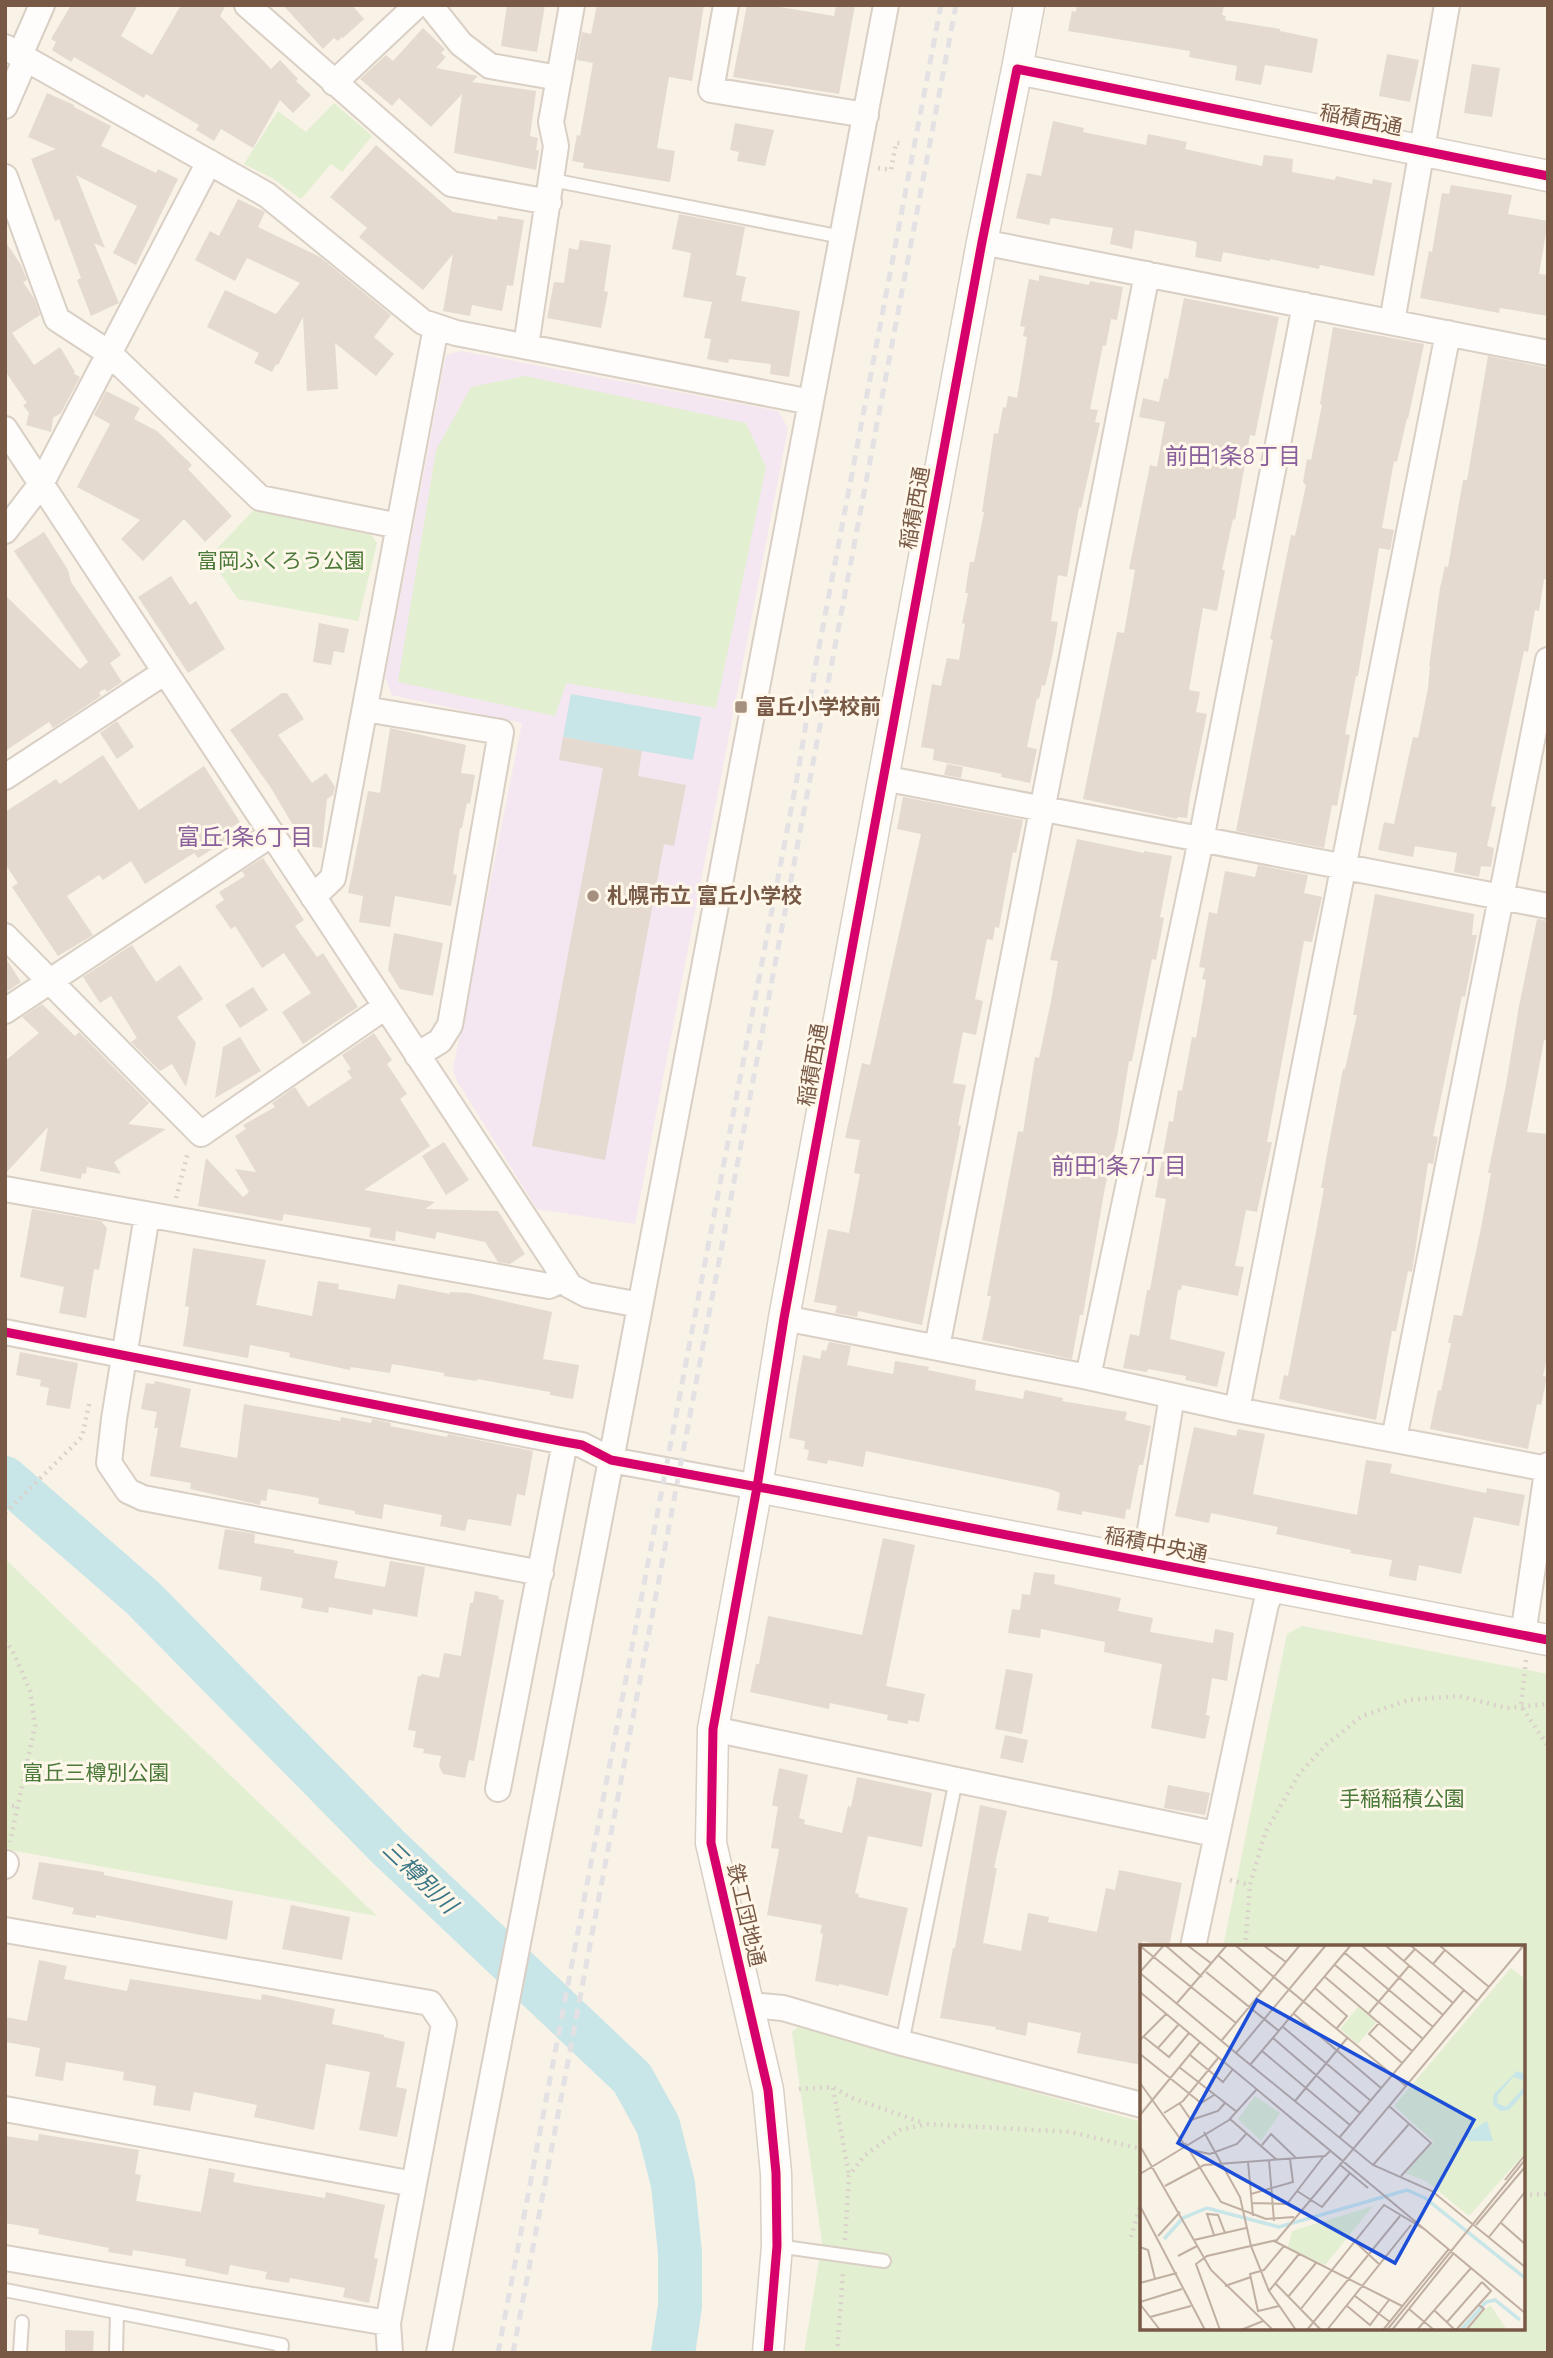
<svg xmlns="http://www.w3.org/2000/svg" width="1553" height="2358" font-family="Quicksand,'Noto Sans JP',sans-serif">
  <rect width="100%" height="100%" fill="#f8f2e7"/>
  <path fill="#f4e7f1" d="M461,351L778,411L788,428L635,1224L537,1209L457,1081L453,1069L522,723L392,695L385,677L446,355Z"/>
  <path fill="#e2efd0" d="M334,103L372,136L342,172L331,164L301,199L272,178L244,164L278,111L306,132Z
    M525,376L746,423L766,467L716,708L566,683L555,716L398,682L436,450L471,387Z
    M254,510L371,535L377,543L358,621L238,599L209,557Z
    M5,1559L377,1916L5,1849Z
    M1302,1626L1548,1674V2353H804L822,2242L792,2032L798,2027L1142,2122V2328H1523V1947H1223L1287,1634Z"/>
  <path fill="#c8e5e8" d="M571,694L701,717L693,760L563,737Z"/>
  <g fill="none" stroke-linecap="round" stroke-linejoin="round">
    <path stroke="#c8e5e8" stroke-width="44" d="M5,1478L143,1598L388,1847L632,2078L658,2125L673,2184L680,2253V2306L673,2353"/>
  </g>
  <path fill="#e4dacf" d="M71,5H138L121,36L152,55L181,5H226L220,16L271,69L280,60L298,79L296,81L311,95L293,113L280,100L253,148L221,129L214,141L196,130L199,125L146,94L144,98L74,57L71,62L52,50L56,42L51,39Z
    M283,5H352L364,19L343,38L342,37L338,41L334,38L323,49Z
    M507,5H545L537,52L501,46Z
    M597,5H704L692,81L669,77L657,148L675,151L670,182L583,168L584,163L572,161L577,135L580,136L593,63L577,60L582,32L591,34Z
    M747,5H768L834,16L836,5H855L839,94L733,77Z
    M1077,5H1224L1222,15L1226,16L1225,20L1280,29V31L1318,39L1312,73L1265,65L1261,85L1235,80L1237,66L1189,57L1190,51L1068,31L1072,11L1076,12Z
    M423,28L445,49L441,53L446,57L436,68L478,76L472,82L536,91L530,136L538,138L536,150H539L536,170L454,153L462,94L431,127L399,98L392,106L360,79L386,55L393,61Z
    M1387,54L1419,60L1410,102L1379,96Z
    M1472,64L1500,68L1492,117L1464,113Z
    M47,93L74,105V107L111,126L101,146L156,173L158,169L178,179L136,265L113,253L137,206L76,175L105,248L94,243L119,303L91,316L77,280L81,278L59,219L55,221L31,159L56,149L28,137Z
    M1053,121L1084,128L1083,132L1146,145L1148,134L1187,142L1185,149L1262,166L1264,155L1293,159L1292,172L1335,180L1336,176L1372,184L1373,179L1392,183L1374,276L1320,265L1319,269L1270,259V261L1223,252L1221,262L1195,257L1197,243L1194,241L1135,230L1132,249L1110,244L1113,228L1051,218L1049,225L1016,218L1027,173L1041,176Z
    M735,123L774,130L765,166L737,161L739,152L730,150Z
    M376,145L453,212L497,220L498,216L524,220L513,286L507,285L502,311L472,305L470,316L443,311L453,254L423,290L359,237L367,228L330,197Z
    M1451,185L1512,195L1508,214L1548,221L1539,274L1548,275V316L1500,308L1499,313L1420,298L1429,251L1432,252L1442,193L1449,194Z
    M238,199L265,212L258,227L320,257L391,315L374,337L394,354L376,376L335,343L338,389L307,391L303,317L278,365L276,364L272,372L254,363L259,353L207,327L225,290L276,314L300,283L247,258L235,281L195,260L210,231L219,236Z
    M679,214L745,227L736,275L746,277L741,301L800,311L789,377L770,374L771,364L729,359L728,363L707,359L711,339L704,338L712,302L683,297L691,253L672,249Z
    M580,240L611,245L604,291L608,292L601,328L547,318L554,282L564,283L569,248L578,250Z
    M5,241L21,265L27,280L23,282L34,298L40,315L12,333L34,365L60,347L75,372L73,373L80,377L61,413L53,418L51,432L26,425L29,413L23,405L27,403L5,371Z
    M1039,275L1089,285L1090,281L1123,287L1117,320L1111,319L1106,346L1103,345L1090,409L1098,410L1095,422L1100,423L1081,508L1079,507L1067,577L1058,575L1051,621L1058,622L1052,657L1045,686L1042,685L1039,699L1037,698L1027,747L1037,749L1030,783L1001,777L1002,774L933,760L934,749L921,747L932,684L941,686L947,658L959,660L965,624L962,623L968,593H965L970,562H974L984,512H982L994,433L998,434L1003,407L1006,408L1008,396L1017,398L1027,337L1023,336L1025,327L1020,326L1029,279L1039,281Z
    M1184,298L1279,317L1255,436L1250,435L1235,520L1233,519L1222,570H1225L1217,611L1203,608L1189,690L1200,692L1196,712L1207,714L1190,796L1187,818L1178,817L1177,819L1083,799L1117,632L1124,633L1135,570L1129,569L1150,465L1157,467L1165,422L1139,417L1143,398L1159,402L1164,378L1168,379Z
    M1333,327L1424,344L1408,419L1407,418L1397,462L1394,461L1382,528L1394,530L1390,550L1379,548L1358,676H1356L1345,734L1350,735L1337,806L1332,805L1324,848L1236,831L1273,640L1270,639L1291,535L1295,536L1306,485L1303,482L1307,459L1311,460L1322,405L1320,404Z
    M1488,356L1548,368V580L1544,579L1539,611L1535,610L1528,652L1524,651L1491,806L1496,807L1487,846L1494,848L1491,867L1481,866L1479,877L1454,872L1457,853L1415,846L1413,857L1378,850L1384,822L1394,824L1413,737L1418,738L1428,688L1430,666H1429L1440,588L1445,566L1448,567L1463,480H1467Z
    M106,391L140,408L134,419L157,431L192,465L188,469L232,516L205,542L184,519L143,561L121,539L140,520L77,487L110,424L94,415Z
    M44,532L68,570L71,582L121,655L110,663L122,682L107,692L105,689L99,692L101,696L53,728L49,722L5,751V595L80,669L88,662L14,551Z
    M171,576L190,605L196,601L225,649L188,673L138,597Z
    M319,623L349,629L344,653L334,651L331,665L313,662Z
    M282,693H287L304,719L278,735L312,783L326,773L335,787L333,795L327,799L322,848L297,845V832L271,788L230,730Z
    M117,721L134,747L117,759L100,733Z
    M390,728L466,745L461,773L475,775L470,804L467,803L462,828H460L453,874L457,875L451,906L395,896L390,927L359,922L363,896L348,893L368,791L380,793Z
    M563,737L642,751L638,776L686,785L674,846L664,844L605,1160L532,1146L603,768L559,760Z
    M103,755L139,810L204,766L240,822L223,833L227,840L198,858L194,853L145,884L131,861L103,880L99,875L67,896L93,935L58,956L12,887L18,883L5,864V812L56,779L60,784Z
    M947,764L963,767L961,778L944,775Z
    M903,797L1023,820L1016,853L1013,852L999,928L995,927L993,940L987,939L975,999L983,1001L976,1035L963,1032L953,1083L966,1085L958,1125L961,1126L922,1325L858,1311L857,1317L835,1313L837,1306L814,1302L828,1229L849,1233L860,1174L854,1173L860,1140L845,1138L862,1063L870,1065L921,834L897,829Z
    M1077,839L1144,853V851L1172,856L1160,917L1164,918L1156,960L1152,959L1132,1061H1129L1117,1137L1105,1187L1083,1315H1080L1072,1359L982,1340L991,1296H987L1018,1131L1023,1132L1035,1057L1039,1058L1051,1001L1058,961L1050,960Z
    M263,858L304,920L295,926L317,957L323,953L358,1007L303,1044L282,1012L311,993L284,953L262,968L235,926L231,929L215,906L224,900L219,892L245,876L242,871Z
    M1258,865L1308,875L1304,893L1322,897L1312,942L1304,941L1267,1142H1272L1257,1212L1246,1210L1235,1266L1244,1267L1238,1296L1182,1285L1181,1290H1178L1170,1339L1225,1352L1217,1387L1185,1380L1186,1376L1148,1369L1147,1372L1123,1368L1130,1334L1139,1336L1147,1290H1150L1166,1199L1155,1197L1169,1121L1173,1122L1178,1090L1182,1091L1192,1037L1196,1038L1206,980L1202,979L1205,968L1199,967L1209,912L1217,914L1225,871L1255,877Z
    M1375,894L1474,914L1472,935H1477L1465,997L1462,996L1433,1136L1438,1137L1433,1164L1428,1163L1412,1272L1408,1271L1396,1331H1392L1376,1420L1279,1399L1284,1375L1288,1376L1316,1232L1324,1188H1321L1327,1154L1343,1069H1345L1357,1015H1353Z
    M1537,919L1548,921V1040H1544L1527,1132L1548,1134V1354L1543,1376L1547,1377L1541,1405L1537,1404L1528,1449L1430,1429L1438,1390L1441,1391L1451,1343H1448L1454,1315L1462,1316L1481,1228L1491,1173H1488L1506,1085L1519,1006Z
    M394,933L443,943L433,996L400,989L388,970Z
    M132,945L156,982L180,965L203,999L177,1017L196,1043L186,1087L172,1064L160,1071L131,1042L137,1038L111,996L100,1003L83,977Z
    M5,957L21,982L5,993Z
    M253,987L268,1010L240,1028L225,1005Z
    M42,1004L75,1036L79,1032L149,1103L128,1124L166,1129L114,1162L121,1174L87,1167L86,1174L82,1173L81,1179L40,1171L48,1127L5,1174V1061L39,1033L22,1017Z
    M374,1033L392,1060L387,1064L407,1094L400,1099L430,1146L364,1190L435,1202L425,1209L498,1211L525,1254L510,1264L498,1262L485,1242L437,1232L435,1239L396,1231L395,1241L369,1237L371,1228L284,1214L282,1221L198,1206L206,1158L243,1197L249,1192L235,1169L256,1172L235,1136L246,1129L243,1125L275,1107L272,1103L295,1087L308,1107L352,1078L347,1071L351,1069L342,1055Z
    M240,1037L261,1071L215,1098L223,1047Z
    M444,1142L469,1180L446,1195L422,1156Z
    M32,1209L101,1221L107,1228L99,1270L94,1269L86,1318L59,1313L64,1287L20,1277Z
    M193,1248L266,1260L256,1305L312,1316L318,1281L339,1284L338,1289L395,1299L398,1284L450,1294V1292L469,1293L552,1312L543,1359L579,1365L573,1399L550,1395V1392L477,1379V1381L444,1376V1373L392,1364L390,1373L351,1367L350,1370L289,1357L290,1353L250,1345L248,1358L183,1346L189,1307L185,1306Z
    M829,1342L851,1346L847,1365L893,1374L895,1361L929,1367L928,1370L976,1380L975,1390L1023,1399L1025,1390L1063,1398L1062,1401L1127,1412L1125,1420L1151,1426L1143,1465H1139L1130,1510L1126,1509L1125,1519L1082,1511V1515L1057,1510L1060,1493L1050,1489L866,1451L863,1467L828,1460L827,1464L807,1460L809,1450L804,1449L805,1441L789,1438L797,1387L803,1355L820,1359L822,1350L826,1351Z
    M20,1352L78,1363L70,1409L46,1405L49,1388L40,1386L41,1380L16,1375Z
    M155,1381L191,1389L180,1447L237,1458L244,1404L340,1421L341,1417L371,1423L372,1419L391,1423L390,1426L447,1437L448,1434L533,1451L525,1496L517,1494L511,1526L468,1519L465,1531L440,1526L442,1515L384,1504L382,1519L355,1514V1511L318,1504L319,1498L268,1489L266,1501L261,1500L260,1505L190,1489L191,1483L150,1476L158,1428H154L157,1412L141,1409L146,1383L154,1384Z
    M1194,1427L1236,1436L1238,1429L1265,1434L1253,1494L1357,1515L1366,1460L1392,1464L1390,1473L1486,1493L1487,1488L1525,1495L1519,1526L1474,1517L1461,1574L1419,1565L1416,1581L1389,1576L1392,1560L1350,1553L1351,1550L1276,1534L1278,1527L1211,1513L1209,1523L1175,1516Z
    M225,1529L255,1534L254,1543L294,1550V1553L338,1561L334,1578L385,1587L390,1561L425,1567L417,1617L373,1609L372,1615L329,1607L328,1613L301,1608L303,1598L260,1590L262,1577L218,1569Z
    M883,1538L915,1545L886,1686L925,1694L919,1722L908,1720V1724L887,1720L888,1715L830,1703L829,1709L750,1692L756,1664H759L768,1616L862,1635Z
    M1034,1572L1055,1575L1054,1584L1121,1598L1118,1611L1153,1618L1150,1632L1213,1643L1215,1629L1234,1633L1227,1681L1212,1678L1206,1715L1210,1716L1205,1739L1151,1728L1162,1664L1104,1652L1105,1642L1041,1629L1040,1638L1008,1633L1012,1609L1020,1610L1022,1594L1030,1595Z
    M475,1591L499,1596L498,1599L504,1600L474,1761L469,1760L465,1778L443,1774L439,1766L441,1756L423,1753L424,1749L413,1747L416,1731L408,1730L418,1676H421L422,1674L439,1678L444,1653L461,1656L470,1603H473Z
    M1006,1669L1033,1674L1022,1734L995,1729Z
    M1005,1735L1028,1740L1023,1763L1000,1758Z
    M779,1768L808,1775L799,1818L805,1820L804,1824L842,1833L848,1806L851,1807L857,1777L932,1793L922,1847L868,1836L855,1893L859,1894L858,1897L908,1908L888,1996L839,1984V1986L815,1981L823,1934L820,1933L822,1925L767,1915L779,1849L771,1848L778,1807L772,1805Z
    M1168,1785L1210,1793L1205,1815L1164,1808Z
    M980,1805L1007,1811L994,1868H997L983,1943L1021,1951L1028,1913L1049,1917L1048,1922L1097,1932L1106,1888L1115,1890L1119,1870L1182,1883L1169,1947L1142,1941V2065L1077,2053L1081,2033L1028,2022L1026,2036L995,2029L996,2027L940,2018L953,1948H955Z
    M39,1862L104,1872V1875L233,1901L227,1940L96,1915V1918L72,1914L74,1908L32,1899Z
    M291,1905L350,1917L342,1960L282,1949Z
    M39,1960L67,1966L64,1979L127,1991L130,1979L261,2000L262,1994L335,2009L332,2024L384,2035V2037L405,2042L396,2087L407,2089L397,2137L359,2130L370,2072L326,2064L314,2130L254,2117L257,2105L194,2092L190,2111L153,2105L156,2086L123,2080L124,2072L66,2062L63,2081L35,2076L40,2048L5,2042V2017L27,2021Z
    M39,2134L139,2150L135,2174L141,2175L136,2201L201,2212L209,2168L235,2173L233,2182L325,2198L326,2192L385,2205L374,2258L378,2259L369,2303L343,2297L345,2288L290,2278L289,2283L265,2279L267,2272L230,2265L228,2275L185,2266L186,2259L133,2250L132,2256L108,2252L109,2248L38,2234L39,2229L5,2223V2136L38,2141Z
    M65,2330L94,2331L93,2353H65Z"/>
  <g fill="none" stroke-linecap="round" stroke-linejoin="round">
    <g stroke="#d9cfc5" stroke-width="16">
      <path id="service" d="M552,180L842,237
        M902,2043L956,1780
        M777,2246L884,2261
        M5,2290L282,2345L281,2353
        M20,2353L22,2322
        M116,2353L117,2312"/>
    </g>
    <g stroke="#d9cfc5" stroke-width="28">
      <path id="minor" d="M247,5L451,184L549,202
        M430,5L461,44L490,66L559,78
        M726,5L711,90L866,115
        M5,47L267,195L423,322L456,333L811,402
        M20,55L42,5
        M334,83L417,5
        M5,106L26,58
        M5,177L57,319L109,353L260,498L399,526
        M982,242L1548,353
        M1392,322L1447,5
        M526,346L556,146L551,122L572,5
        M5,429L570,1286L587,1295L640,1305
        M5,531L41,484L209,162
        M365,709L501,732L450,1025L440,1041L417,1055
        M5,777L165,672
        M883,778L1548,906
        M313,897L333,878L436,327
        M5,936L201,1134L385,1007
        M5,1011L272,834
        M5,1189L549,1286L565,1278
        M147,1215L114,1419L109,1463L128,1491L143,1498L541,1573
        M784,1318L1088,1377L1237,1410L1548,1469
        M5,1332L565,1442L582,1445L611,1460L757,1487
        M937,1347L1147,274
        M1088,1377L1201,840L1305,305
        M1237,1410L1448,333
        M1394,1439L1548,660
        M1145,1561L1172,1396
        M1523,1635L1548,1465
        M713,1729L1215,1834
        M498,1789L565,1442
        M5,1866L6,1863
        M5,1930L430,2003L444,2024L388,2323L390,2353
        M1193,1947L1266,1604L1274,1585
        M749,2005L783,2008L902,2043L1142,2105
        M5,2109L414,2184
        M5,2258L388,2323
        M439,2353L611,1460L886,5"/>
    </g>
    <g stroke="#d9cfc5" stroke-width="33">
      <path id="tertiary" d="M1017,69L1029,5
        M757,1487L1548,1640
        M768,2353L777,2246L776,2173L768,2090L711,1843L713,1729L757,1487L784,1318L982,242L1017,69L1548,176"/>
    </g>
    <path stroke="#dad2cb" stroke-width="4.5" stroke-dasharray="2 5" stroke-linecap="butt" d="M878,168L891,170L896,143H900
      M176,1198L188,1152
      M5,1513L82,1437L90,1400
      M5,1640L12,1650L30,1690L35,1726L10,1842
      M1526,1660L1521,1706L1548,1746
      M5,1806H19
      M1230,1880L1250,1885
      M1245,1947L1250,1885L1265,1833L1299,1774L1326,1745L1362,1716L1409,1700L1459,1696L1507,1708L1548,1704
      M833,2088L849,2176
      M799,2089L833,2087L852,2098L924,2123
      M1523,2195L1548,2194
      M1131,2237L1142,2200
      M845,2240L849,2176L864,2156L900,2130L926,2124L1071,2132L1142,2149
      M837,2353L843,2273"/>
    <use href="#service" stroke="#fefdfb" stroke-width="12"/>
    <use href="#minor" stroke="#fefdfb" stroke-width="24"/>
    <use href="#tertiary" stroke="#fefdfb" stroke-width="30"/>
    <path stroke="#e4e1e4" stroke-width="5" stroke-dasharray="10 7" stroke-linecap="butt" d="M498,2353L797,778L816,663L941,5
      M513,2353L956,5"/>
    <g stroke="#fff7e9" stroke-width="13">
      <path id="cycleway" d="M5,1332L565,1442L582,1445L611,1460L791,1493L1548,1640
        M768,2353L777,2246L776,2173L768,2090L711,1843L713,1729L757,1487L784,1318L982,242L1017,69L1548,176"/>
    </g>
    <use href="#cycleway" stroke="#d6006c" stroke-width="9"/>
  </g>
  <g fill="#a58f7e" stroke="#fff7e9" stroke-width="2.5">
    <rect x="734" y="700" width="14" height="14" rx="3.5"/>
    <circle cx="593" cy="896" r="7"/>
  </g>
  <g text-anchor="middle" stroke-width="6" stroke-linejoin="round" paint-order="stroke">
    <g font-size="21" fill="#785946" stroke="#fff7e9">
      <text transform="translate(1361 120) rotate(11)" y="7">稲積西通</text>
      <text transform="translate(915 508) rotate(-80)" y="7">稲積西通</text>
      <text transform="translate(813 1065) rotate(-80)" y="7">稲積西通</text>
      <text transform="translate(1156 1545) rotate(11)" y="7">稲積中央通</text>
      <text transform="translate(746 1915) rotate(77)" y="7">鉄工団地通</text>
    </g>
    <g font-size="21" fill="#4b793a" stroke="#fff7e9">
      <text x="281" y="568">富岡ふくろう公園</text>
      <text x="96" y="1780">富丘三樽別公園</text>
      <text x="1402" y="1806">手稲稲積公園</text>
    </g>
    <g font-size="21" font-weight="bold" fill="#785946" stroke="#fff7e9" text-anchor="start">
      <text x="755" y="714">富丘小学校前</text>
      <text x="607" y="903">札幌市立 富丘小学校</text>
    </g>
    <g font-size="23" fill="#89609c" stroke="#fff7e9">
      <text x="1233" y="464">前田1条8丁目</text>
      <text x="245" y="845">富丘1条6丁目</text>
      <text x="1119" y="1174">前田1条7丁目</text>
    </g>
    <g font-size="23" font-style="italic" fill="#3b7787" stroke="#fff7e9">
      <text transform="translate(420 1877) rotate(44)" y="8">三樽別川</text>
    </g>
  </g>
  <g transform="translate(1140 1945)">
    <rect width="385" height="385" fill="#f8f2e7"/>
    <path d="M371,23L385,34V208L329,271L286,236L265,228L294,197L254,161ZM218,62L236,77L218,99L200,84ZM115,151L140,168L121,196L98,174ZM233,261L185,320L148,302L152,286ZM350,360L367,385H326Z" fill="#e2efd0"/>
    <path d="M377,126L385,129V136L373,132L358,150L357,158L366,162L385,141V147L369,165L360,166L353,159L354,149ZM347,176L353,196H329L326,189Z" fill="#c8e5e8"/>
    <path fill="none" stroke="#c8e5e8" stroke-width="3.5" d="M24,294L43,273L67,263L139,282L267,245L285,253L385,333M321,385L346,357L355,355L380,375"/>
    <path fill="none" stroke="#c1b0a2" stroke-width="2" d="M25,0L62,32M47,0L72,19M95,0L266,141M123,0L146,17M186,0L96,108L233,220L292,246L385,322M221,0L303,70M245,0L313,58M299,0L349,42M0,1L96,78M275,4L293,19M305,5L293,19L337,56M205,8L293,82M79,11L121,47M264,16L275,4L270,0M195,20L283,94M0,27L24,0M66,27L139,86M0,28L96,108M185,32L272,106M175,43L207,71L197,83M0,47L385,368M37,58L87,0M229,68L269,21M154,69L241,143M240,77L229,89L262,118M143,82L231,156M4,92L29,112L49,88M133,93L220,168M0,95L26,69M82,95L160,0M18,103L39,79M122,106L210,180M0,109L61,158L74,150M50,110L83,137L93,124M110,120L211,0M39,122L97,167M0,138L44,199M155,156L208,92M40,159L51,175L78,166L85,158M249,161L291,198L261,231M24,168L43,156L79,112M0,170L60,97M90,174L137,215M64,187L100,252L111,301L129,346L156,385M199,193L324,45M45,198L81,257L126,274L154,272M122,200L131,189L156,213M0,201L71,325L133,385M51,205L70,209L97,199L107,188M129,215L134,276M108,217L113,271M199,219L228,243M233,220L269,179M0,229L89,175L117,144M365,235L385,210M25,241L64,220L185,211L191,205M157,246L182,262L210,228M111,249L153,237L150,214M112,258L147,259L184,211M0,261L65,385M360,277L385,299M336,280L385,222M74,290L67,269L78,270L85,288M18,291L40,267M210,292L240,320M349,292L385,247M54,295L106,283M134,296L262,361M0,302L8,305L15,334M38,311L57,301M0,338L37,328M136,339L181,385M85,341L111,332M129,346L159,309M215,351L250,377M148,352L176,318M0,357L42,344M0,359L20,385M139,361L118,366L110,329L124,325L144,301M207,361L230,380L249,355M269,364L294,385M160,365L244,260L284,284M294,365L315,385M10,372L51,361M307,377L342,337M80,385L56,319L67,311L137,295L384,0M101,385L123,376M167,385L260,271M187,385L271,280M243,385L308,305M247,385L385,215M252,385L313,309M277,385L331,323M316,385L351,346L342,337M326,385L344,364L339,360"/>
    <path fill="#1d4ed8" fill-opacity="0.15" stroke="#1d4ed8" stroke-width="3.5" d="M117,55L334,175L255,318L38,198Z"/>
    <rect width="385" height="385" fill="none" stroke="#785946" stroke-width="3.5"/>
  </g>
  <rect width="1553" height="2358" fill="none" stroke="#785946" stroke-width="14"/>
</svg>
